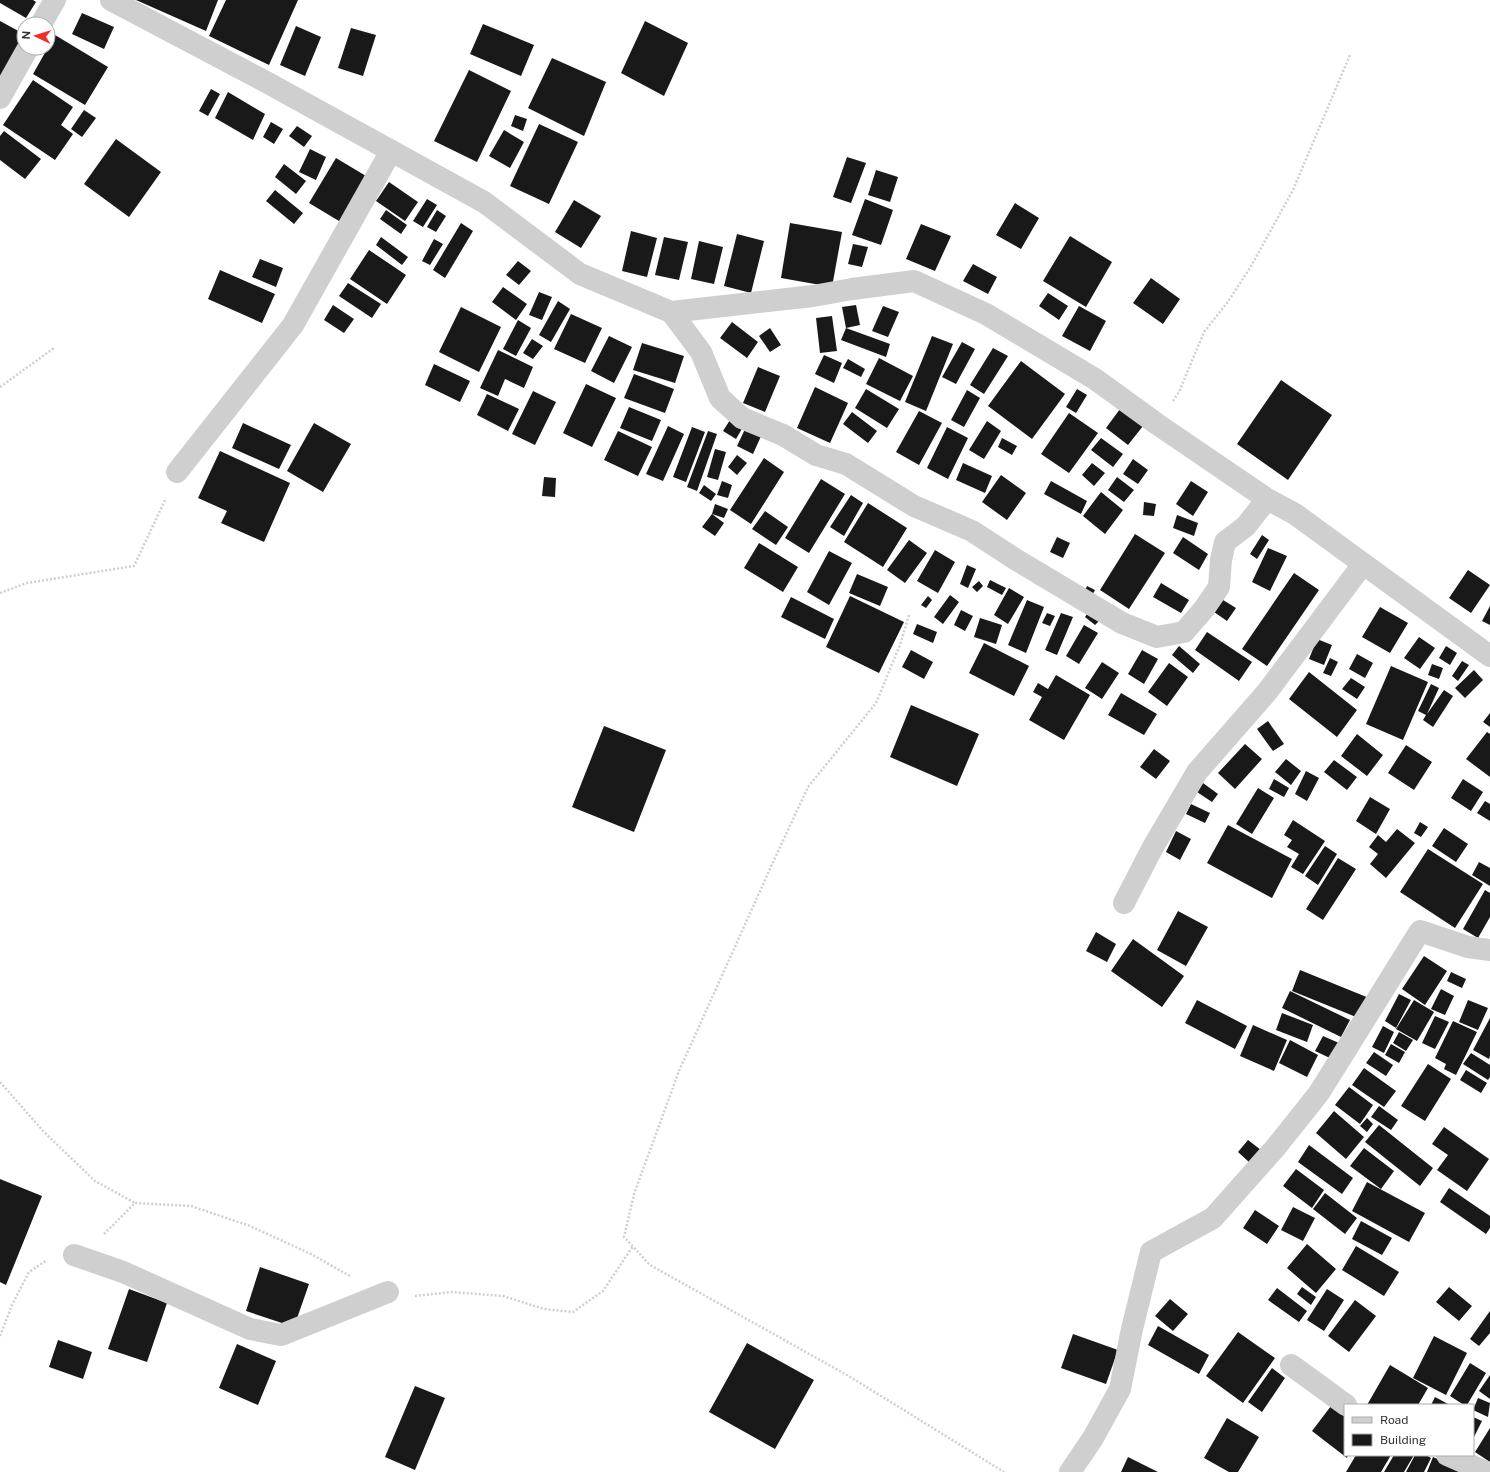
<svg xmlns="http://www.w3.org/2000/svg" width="1490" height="1472" font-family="'Public Sans',sans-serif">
  <rect width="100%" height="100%" fill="#fff"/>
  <path fill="#191919" d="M0,0H33L36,2L26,18L0,3Z
    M136,0H218L206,31Z
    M226,0H298L269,65L209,36Z
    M82,13L114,27L104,49L72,34Z
    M0,21L24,34L0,80Z
    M645,21L688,43L664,96L621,73Z
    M483,24L534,45L521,76L470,54Z
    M296,26L321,37L305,76L280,65Z
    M351,28L376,35L363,76L338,68Z
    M55,35L108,67L85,105L33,74Z
    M552,58L606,82L584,136L528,108Z
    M469,70L511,91L477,162L434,141Z
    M33,80L73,107L61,125L73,134L55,160L3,125Z
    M211,89L220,94L208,116L199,111Z
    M228,92L265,114L253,140L215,118Z
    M84,110L96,118L82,137L71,129Z
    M515,115L527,119L523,131L511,126Z
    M271,122L283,129L274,144L263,137Z
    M539,124L578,142L549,204L510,186Z
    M297,126L312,136L304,147L289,136Z
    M504,130L524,142L510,168L489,156Z
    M4,131L41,159L25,179L0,160V136Z
    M116,139L161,172L129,217L84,184Z
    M310,149L326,157L316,180L299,172Z
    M847,157L866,163L851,203L833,197Z
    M336,158L371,179L344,224L309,203Z
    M284,164L306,181L296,194L275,177Z
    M876,170L898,177L890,202L868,195Z
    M389,182L418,202L405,221L376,201Z
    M275,190L303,213L294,224L266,201Z
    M427,199L437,205L423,227L413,221Z
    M865,199L893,210L881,245L852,235Z
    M574,200L601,216L581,248L555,232Z
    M1015,203L1039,218L1021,249L996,235Z
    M386,210L407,225L401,234L380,219Z
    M437,210L446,216L436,232L427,227Z
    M461,223L473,231L445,278L433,270Z
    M790,223L842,232L832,287L781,278Z
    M921,224L951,236L935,271L906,259Z
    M631,231L657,238L647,277L622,271Z
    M737,234L764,241L751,293L724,286Z
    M1070,236L1112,262L1086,307L1043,281Z
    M381,237L408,257L402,265L376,245Z
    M664,237L688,242L679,280L655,275Z
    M434,239L443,244L430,265L422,261Z
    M699,241L723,247L714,284L691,279Z
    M853,244L868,247L862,267L848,264Z
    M369,250L406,275L387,304L350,279Z
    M260,259L283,268L276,287L252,277Z
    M518,261L531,271L519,285L506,275Z
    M973,264L997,277L988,294L963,281Z
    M220,270L275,294L262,323L208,299Z
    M1151,278L1180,299L1163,324L1133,303Z
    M348,283L381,304L372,318L339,296Z
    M503,287L527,304L516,320L492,302Z
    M539,292L552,297L542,320L529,315Z
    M1048,293L1068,306L1059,320L1039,306Z
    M558,301L570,309L551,342L539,335Z
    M333,305L354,319L344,333L324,320Z
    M856,305L860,325L846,328L890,344L886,357L841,340L846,328L842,307Z
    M883,306L899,312L888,337L872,331Z
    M1079,306L1106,321L1090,351L1062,336Z
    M461,307L501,327L479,372L439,352Z
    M571,314L602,328L585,363L554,349Z
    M832,316L837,351L820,353L816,318Z
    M518,320L531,328L516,356L503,349Z
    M732,322L758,342L747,358L720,338Z
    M770,328L781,345L770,352L759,336Z
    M609,336L632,347L614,383L591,371Z
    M932,336L953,344L926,411L905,402Z
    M532,339L543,346L533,359L523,353Z
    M962,342L975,349L956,384L942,377Z
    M642,343L684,356L675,383L633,370Z
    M993,348L1008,356L984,394L970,385Z
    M498,350L533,367L524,388L505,379L498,396L480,388Z
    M824,355L842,363L834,383L815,374Z
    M879,358L913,376L900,401L866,384Z
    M848,359L865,369L861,377L843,368Z
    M1021,361L1065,394L1032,439L988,406Z
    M434,364L470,381L460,402L425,385Z
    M758,367L780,376L765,412L743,403Z
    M634,374L674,389L665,413L624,398Z
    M1281,380L1332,415L1288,480L1237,444Z
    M586,384L616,398L592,447L563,433Z
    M815,387L848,403L830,443L797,428Z
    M866,389L899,409L887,428L855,408Z
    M1077,389L1087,395L1076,413L1066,407Z
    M967,390L980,398L964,427L951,420Z
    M533,391L556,402L535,445L512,434Z
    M487,394L519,409L508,431L477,415Z
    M629,407L661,420L652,441L620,428Z
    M1120,409L1143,426L1128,445L1106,428Z
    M919,411L942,423L919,465L896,452Z
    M852,412L877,431L868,443L843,424Z
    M1069,413L1098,433L1069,473L1041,454Z
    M730,420L743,427L736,439L723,431Z
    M987,421L1001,431L984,459L969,450Z
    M243,423L291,445L279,469L232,448Z
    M314,423L351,444L323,492L287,471Z
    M668,426L684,434L663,481L646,474Z
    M692,427L705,432L686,482L673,477Z
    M746,427L762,434L753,454L737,446Z
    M947,427L968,438L948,479L927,468Z
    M618,431L652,447L638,476L604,460Z
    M708,431L717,434L697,491L687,487Z
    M1002,438L1017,446L1012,455L998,447Z
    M1101,438L1123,454L1113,467L1091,450Z
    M715,449L726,452L718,480L707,477Z
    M220,451L290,483L264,542L221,523L227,511L198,498Z
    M737,455L747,463L737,475L728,467Z
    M764,458L784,472L751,524L730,510Z
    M1133,459L1148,470L1138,484L1123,474Z
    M963,463L992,476L985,493L956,480Z
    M1092,463L1105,473L1094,486L1082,475Z
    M1001,475L1026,493L1007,520L982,502Z
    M544,477L556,478L555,497L542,496Z
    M1117,477L1134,490L1124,502L1108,490Z
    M821,479L845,494L809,553L785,538Z
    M722,481L732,485L728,498L717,495Z
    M1051,481L1087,501L1081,514L1044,494Z
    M1191,481L1208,492L1193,516L1176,504Z
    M704,485L716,494L711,501L699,493Z
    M1101,492L1123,510L1105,534L1083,516Z
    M851,495L863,503L844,536L830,527Z
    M1144,502L1156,504L1154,516L1143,515Z
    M868,503L907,528L883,567L844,542Z
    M715,504L728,509L724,518L712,514Z
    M765,511L788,527L776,545L752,529Z
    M712,514L724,523L715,536L702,527Z
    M1177,515L1198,523L1194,536L1173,528Z
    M1135,534L1165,553L1129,609L1100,590Z
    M1262,535L1269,540L1257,559L1250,554Z
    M1057,537L1070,543L1063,558L1050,552Z
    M1183,537L1208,554L1199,570L1173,553Z
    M909,540L927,553L905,583L887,570Z
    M759,543L798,567L783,592L744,568Z
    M1268,548L1287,556L1270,591L1252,582Z
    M935,550L955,562L938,593L917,581Z
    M829,551L852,563L829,605L807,592Z
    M967,565L976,569L968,588L960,584Z
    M1468,570L1490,585L1471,613L1449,598Z
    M1294,573L1319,590L1267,666L1242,649Z
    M857,574L888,587L880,606L849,593Z
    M990,580L1006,588L1002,595L987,587Z
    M979,581L983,586L977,592L972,587Z
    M1161,583L1189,600L1181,613L1153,597Z
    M1087,586L1095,590L1090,599L1083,596Z
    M1009,588L1024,597L1008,624L994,615Z
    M950,595L959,602L943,624L934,617Z
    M850,596L904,622L879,673L826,647Z
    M928,596L932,600L926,608L921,605Z
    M791,597L834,619L825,639L781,617Z
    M1027,600L1044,607L1026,653L1008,645Z
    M1223,600L1236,608L1227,621L1214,612Z
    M1490,606V625L1482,621Z
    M1380,607L1408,623L1390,653L1362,637Z
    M961,610L973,616L965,631L954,625Z
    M1089,611L1100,620L1095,625L1085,617Z
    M1047,613L1055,616L1050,626L1042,623Z
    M1061,613L1073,617L1057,655L1045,650Z
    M980,618L1002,625L996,644L974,637Z
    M917,624L937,632L933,643L913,634Z
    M1084,625L1098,633L1079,664L1066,656Z
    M1207,632L1252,662L1239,681L1195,650Z
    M1419,637L1435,648L1420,669L1404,658Z
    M1317,639L1332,645L1324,665L1309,659Z
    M984,643L1029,666L1014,696L969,673Z
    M1179,646L1200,664L1193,673L1172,655Z
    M1446,646L1457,653L1450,665L1439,658Z
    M911,650L933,662L924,679L902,667Z
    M1142,650L1158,659L1144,684L1128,674Z
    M1357,654L1373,663L1365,678L1349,669Z
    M1330,658L1338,662L1331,676L1323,673Z
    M1462,661L1469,665L1458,681L1452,676Z
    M1102,662L1119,673L1102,699L1085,688Z
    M1169,663L1188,677L1167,706L1148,692Z
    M1432,664L1443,668L1439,679L1428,675Z
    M1391,666L1428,682L1403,740L1366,724Z
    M1474,670L1483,680L1465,698L1455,688Z
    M1309,672L1357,710L1337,737L1289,699Z
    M1056,675L1090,695L1064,740L1029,720L1042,697L1033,692L1038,683L1048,689Z
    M1351,678L1365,687L1357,699L1342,689Z
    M1431,684L1439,688L1427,714L1444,690L1453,696L1433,727L1423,720L1426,715L1418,711Z
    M1121,693L1157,714L1144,735L1108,715Z
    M911,705L979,734L957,786L890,757Z
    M1490,713V727L1483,722Z
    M1268,721L1284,744L1273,751L1257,729Z
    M604,726L666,750L634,832L572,807Z
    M1487,732L1490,734V777L1466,759Z
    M1357,734L1383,755L1367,776L1341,756Z
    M1245,744L1262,759L1235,789L1218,773Z
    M1406,745L1432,762L1414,790L1388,773Z
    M1154,749L1170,761L1156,779L1140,767Z
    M1286,759L1301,771L1291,785L1275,772Z
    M1334,760L1357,777L1347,790L1324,772Z
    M1306,771L1319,778L1307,801L1295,794Z
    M1274,779L1289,788L1284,797L1269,789Z
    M1463,779L1483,792L1471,811L1451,798Z
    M1203,783L1218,794L1212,802L1197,792Z
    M1258,788L1274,798L1252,834L1236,824Z
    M1370,797L1390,809L1376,834L1356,821Z
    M1485,801L1490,804V821L1477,813Z
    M1191,804L1210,813L1205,823L1186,814Z
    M1293,820L1325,841L1303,874L1291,867L1299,854L1287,847L1292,840L1284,835Z
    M1420,822L1428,827L1421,837L1414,833Z
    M1228,825L1292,859L1272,898L1207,863Z
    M1444,828L1468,844L1456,862L1432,846Z
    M1397,829L1415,843L1386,878L1370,864L1378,854L1369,847L1378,835L1386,842Z
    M1176,831L1191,839L1180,860L1166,852Z
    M1325,846L1337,854L1318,885L1305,876Z
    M1428,849L1483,884L1455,928L1400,892Z
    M1338,858L1356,869L1323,920L1306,909Z
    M1479,862L1490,868V886L1472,875Z
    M1485,890L1490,893V917L1478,938L1463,929Z
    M1178,911L1208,927L1186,966L1157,950Z
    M1096,932L1116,944L1107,962L1086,951Z
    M1133,939L1184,976L1162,1007L1111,971Z
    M1424,956L1447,971L1425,1005L1402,989Z
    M1300,970L1369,998L1361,1019L1292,991Z
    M1451,972L1466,979L1462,988L1447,981Z
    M1441,989L1454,996L1445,1015L1431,1009Z
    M1290,991L1350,1020L1341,1037L1282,1008Z
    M1399,994L1411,1000L1396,1028L1385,1021Z
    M1197,1000L1247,1026L1235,1049L1185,1023Z
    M1414,1000L1434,1012L1417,1041L1396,1029Z
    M1468,1000L1488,1008L1478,1030L1459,1022Z
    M1282,1013L1313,1025L1307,1042L1276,1030Z
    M1435,1016L1449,1022L1435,1049L1422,1043Z
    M1490,1018V1056L1489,1059L1473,1050Z
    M1453,1021L1477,1032L1456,1075L1444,1069L1446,1064L1435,1058Z
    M1253,1025L1287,1040L1274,1071L1240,1056Z
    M1383,1026L1394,1032L1384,1053L1372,1047Z
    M1399,1032L1413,1040L1406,1051L1393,1043Z
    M1323,1036L1339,1043L1332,1059L1315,1051Z
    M1290,1040L1318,1055L1307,1077L1279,1063Z
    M1391,1044L1405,1052L1399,1063L1385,1055Z
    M1374,1052L1393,1065L1386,1076L1366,1063Z
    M1471,1053L1490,1065V1077L1488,1080L1463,1064Z
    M1428,1064L1451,1079L1425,1121L1401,1106Z
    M1364,1068L1396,1091L1384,1107L1352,1085Z
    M1466,1070L1487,1083L1481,1093L1460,1080Z
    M1349,1087L1373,1105L1360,1124L1335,1105Z
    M1379,1106L1398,1120L1391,1130L1371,1117Z
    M1334,1111L1364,1137L1346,1159L1316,1133Z
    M1367,1118L1373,1124L1367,1132L1360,1126Z
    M1379,1125L1433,1168L1420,1186L1365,1142Z
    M1444,1127L1489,1159L1467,1191L1437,1170L1448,1155L1432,1144Z
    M1248,1140L1261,1150L1250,1163L1238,1152Z
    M1309,1145L1353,1178L1342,1194L1298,1162Z
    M1364,1148L1394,1171L1381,1189L1350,1166Z
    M1296,1169L1324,1190L1312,1208L1283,1186Z
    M0,1179L42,1196L6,1285L0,1282Z
    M1367,1182L1425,1213L1409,1242L1352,1211Z
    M1449,1188L1490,1216V1228L1486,1234L1440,1202Z
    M1325,1193L1357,1218L1345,1234L1313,1209Z
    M1293,1207L1315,1218L1303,1241L1281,1230Z
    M1255,1210L1279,1226L1267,1244L1243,1228Z
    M1361,1221L1392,1238L1382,1255L1352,1239Z
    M1307,1244L1336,1269L1316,1293L1287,1268Z
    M1356,1246L1399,1272L1384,1296L1342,1270Z
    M260,1267L309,1284L294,1327L246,1311Z
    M1302,1287L1316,1297L1311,1305L1297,1294Z
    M1449,1287L1472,1306L1459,1321L1436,1302Z
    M1277,1288L1307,1311L1299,1322L1268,1300Z
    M129,1289L167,1303L147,1362L108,1349Z
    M1327,1289L1344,1300L1324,1331L1307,1320Z
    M1170,1299L1188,1314L1173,1331L1155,1316Z
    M1355,1300L1376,1316L1349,1352L1328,1336Z
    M1490,1311V1333L1479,1346L1470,1339Z
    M1158,1326L1209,1355L1199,1374L1148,1345Z
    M1238,1332L1275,1358L1243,1403L1206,1376Z
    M1073,1334L1118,1350L1106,1384L1061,1368Z
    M1434,1336L1467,1353L1446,1395L1413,1378Z
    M58,1340L92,1352L83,1379L49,1367Z
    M747,1343L814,1380L775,1449L709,1412Z
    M237,1344L276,1361L258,1405L219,1388Z
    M1470,1363L1486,1373L1467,1405H1464L1450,1396Z
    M1390,1365L1428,1388L1418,1405H1367Z
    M1272,1368L1285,1378L1262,1412L1248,1402Z
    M1490,1375V1399L1479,1391Z
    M415,1386L445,1398L415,1470L385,1457Z
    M1435,1397L1450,1405H1431Z
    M1478,1398L1490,1403L1488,1417L1473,1410Z
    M1331,1406L1345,1417V1455H1348L1347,1458L1312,1431Z
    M1473,1417L1482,1421L1473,1439Z
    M1227,1418L1259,1437L1238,1472H1229L1204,1458Z
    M1490,1428V1462L1475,1452Z
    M1356,1455H1391L1381,1472H1346Z
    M1394,1455H1414L1404,1472H1384Z
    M1415,1455H1426L1431,1458L1424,1472H1406Z
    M1128,1457L1158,1472H1121Z
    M1433,1457L1468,1472H1427Z"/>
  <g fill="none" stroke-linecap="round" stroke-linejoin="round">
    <path stroke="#cfcfcf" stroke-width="2.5" stroke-dasharray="2 2" stroke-linecap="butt" d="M0,387L54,348
      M1173,401L1179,392L1204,332L1227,303L1250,268L1293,190L1350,55
      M0,593L27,583L134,566L166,498
      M909,615L900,645L876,703L808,787L774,860L679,1071L634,1194L624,1237L650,1265L847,1375L1004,1472
      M0,1082L44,1132L95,1181L135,1203
      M104,1234L135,1203L191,1206L250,1226L311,1254L350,1276
      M415,1296L452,1292L503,1296L544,1309L573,1312L603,1291L633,1246
      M0,1336L12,1305L29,1272L47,1260"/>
    <path stroke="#cfcfcf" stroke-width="22" d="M111,0L268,83L484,202L580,274L671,312L813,296L852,289L914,281L986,314L1095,379L1157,424L1267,499L1295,514L1490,656
      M41,24L55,0
      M0,98L28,48
      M671,312L701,352L720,398L742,418L783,435L816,455L846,464L914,506L972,531L1015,559L1122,623L1157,637L1184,632L1204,609L1219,587L1221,560L1225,542L1246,526L1267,499
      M177,472L293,325L391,151
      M1124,903L1153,847L1197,772L1267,692L1363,564
      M74,1255L123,1272L250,1329L281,1335L388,1292
      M1291,1365L1346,1405
      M1447,1455L1486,1472
      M1070,1472L1093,1438L1120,1389L1132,1329L1151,1252L1213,1218L1276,1147L1319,1093L1420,931L1468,947L1490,950"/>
  </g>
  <rect x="1344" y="1404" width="130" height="52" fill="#ffffff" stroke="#adadad"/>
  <rect x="1352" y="1417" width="20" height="6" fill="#cfcfcf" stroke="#adadad"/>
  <text x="1380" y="1424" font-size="12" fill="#323232">Road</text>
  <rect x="1352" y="1434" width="20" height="12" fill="#191919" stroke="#adadad"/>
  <text x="1380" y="1444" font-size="12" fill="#323232">Building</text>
  <g transform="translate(36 36) rotate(274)"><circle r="19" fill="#ffffff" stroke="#adadad"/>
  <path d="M0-3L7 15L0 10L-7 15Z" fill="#f32d2b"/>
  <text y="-6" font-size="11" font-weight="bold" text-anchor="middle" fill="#323232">N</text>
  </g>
</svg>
